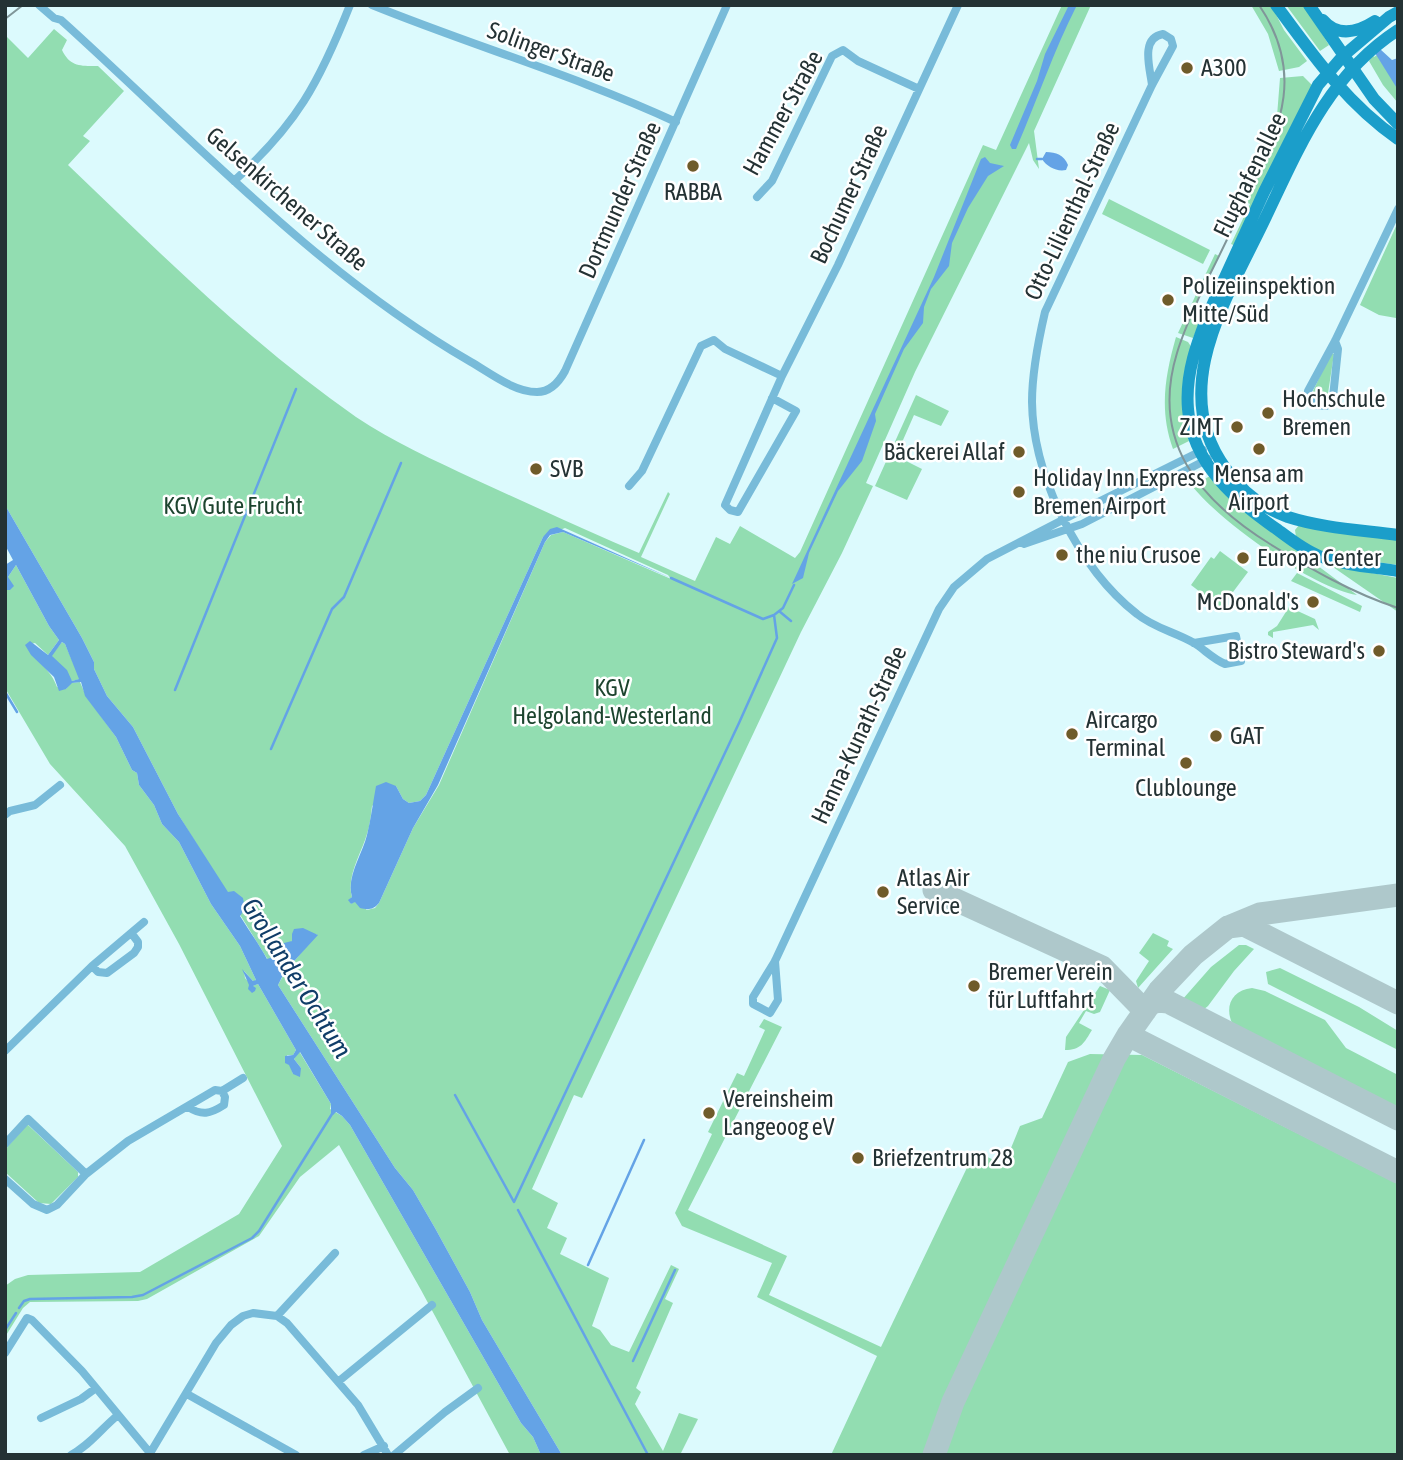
<svg xmlns="http://www.w3.org/2000/svg" width="1403" height="1460" font-family="'Asap Condensed',sans-serif">
  <rect width="100%" height="100%" fill="#dcfafd"/>
  <path fill="#92ddb1" fill-rule="evenodd" d="M1062,5H1091L1034,131L1039,169L1033,160L1029,143L915,372L866,483L873,486L842,553L801,632L582,1098L574,1095L532,1189L558,1203L547,1228L567,1238L560,1254L609,1278L592,1326L600,1330L611,1345L629,1352L671,1265L679,1269L665,1299L673,1303L636,1388L641,1392L635,1404L663,1451L679,1413L698,1419L680,1455H562L482,1320L470,1292L435,1228L413,1190L395,1168L278,985L285,972L317,934L292,941L282,954L268,960L178,814L133,727L107,696L94,669V662L82,638L5,505V35L28,58L54,29L67,40L62,50C70,67 81,66 98,66L124,91L83,136L90,141L68,165C160,253 251,344 356,417C393,442 434,460 474,479C529,504 583,529 639,553L668,492L670,494L641,557L695,581L716,537L730,544L740,526L795,558L800,552L983,145L996,150ZM565,528L668,575L671,579L563,532L551,535L545,542L439,785L413,828L379,903L375,908L367,910L355,901L351,904L349,900L352,897C346,877 361,854 367,834C370,825 371,815 372,806L396,786L403,799L409,803L420,801L426,795L543,537Z
    M1251,5H1271L1284,30L1307,61L1299,67L1279,71L1268,34Z
    M1286,5H1304L1329,45L1320,51Z
    M1373,55L1374,57L1377,55L1397,87L1398,103L1383,85L1369,61Z
    M1303,76L1312,85L1236,246L1231,244L1250,204L1240,199L1277,116L1280,78Z
    M1109,199L1210,250L1203,264L1102,214Z
    M1398,222V309L1396,318L1379,315L1360,305Z
    M1215,254L1219,256L1195,305L1206,309L1193,338L1178,333Z
    M1176,337L1188,342L1192,348C1182,386 1178,403 1189,441L1173,449C1159,410 1165,376 1176,337Z
    M1331,353L1334,354L1327,400L1320,402L1314,398L1313,391Z
    M916,395L949,411L941,426L914,415L896,456L922,469L907,500L875,486Z
    M1210,476L1255,519L1357,595C1311,587 1222,523 1192,486Z
    M1299,525L1398,539V565L1348,558L1319,551L1296,537L1295,530Z
    M1220,551L1248,572L1221,608L1191,585L1211,557L1214,559Z
    M16,565L49,626L59,640L48,655L35,643L26,645C35,661 51,669 57,687L66,689L71,683L80,682L86,696L116,737L132,770L137,773L139,785L154,805L162,824L179,842L211,904L240,946L256,980L254,982L244,971L245,978L252,986L258,984L296,1050L293,1055H287L293,1074L301,1068L294,1059L299,1051L331,1104L330,1109L342,1116L350,1125L521,1423L533,1437L541,1455H510L421,1290L339,1145L300,1177L259,1236L147,1299L138,1301L30,1302L23,1308L5,1337V1286L15,1279L28,1275L140,1272L239,1214L282,1146L179,944L125,846L50,764L5,688V590H10L8,577Z
    M1330,565L1398,578V612Z
    M1297,573L1362,606L1360,612L1291,581Z
    M1289,607L1315,619L1319,630L1313,625L1273,632V638L1268,635V632L1277,626Z
    M62,642L65,644L80,679L72,681L51,656Z
    M1153,933L1169,941L1167,946L1173,949L1138,988L1136,981L1149,961L1139,953Z
    M1239,945H1246L1254,949L1234,971L1208,1006L1203,1010L1182,1000L1211,967Z
    M1280,968L1359,1007L1398,1031V1050L1268,984L1266,972Z
    M1100,986L1110,990L1100,1012L1094,1014L1086,1011L1079,1023L1092,1030C1084,1043 1081,1050 1065,1050L1066,1037Z
    M1252,988L1265,991L1325,1020L1346,1048L1398,1075V1109L1233,1025C1224,1008 1231,990 1252,988Z
    M764,1019L782,1027L688,1210L787,1256L769,1295L881,1347L975,1151L1004,1165L1020,1126L1042,1118L1068,1062L1090,1054L1142,1055L1398,1184V1455H831L877,1356L757,1297L772,1263L682,1226L675,1213L712,1134L708,1132L737,1073L744,1076L765,1030L759,1027Z
    M27,1124L78,1172V1177L51,1204L39,1203L5,1172V1150Z"/>
  <path fill="#64a3e6" fill-rule="evenodd" d="M1069,5H1077C1053,52 1037,101 1016,149H1012L1010,145L1037,81L1045,54Z
    M1380,49L1392,60L1398,58V90L1375,53Z
    M1046,152C1056,152 1064,155 1068,165L1066,170C1057,172 1047,167 1042,159Z
    M985,157L990,163L1004,166L988,176L968,208L952,243L949,266L931,289L924,307L923,323L904,349L875,414L876,421L862,461L838,491L809,553L803,578L792,584L934,277L981,159Z
    M5,505L82,638L94,662V669L107,696L133,727L178,814L228,892L234,891L243,898L245,909L240,916C248,929 259,944 267,959L282,954L284,943L292,941V934L294,929L303,928L318,935L285,971L278,985L395,1168L413,1190L435,1228L470,1292L482,1320L562,1455H541L533,1437L521,1423L350,1125L342,1116L336,1112L333,1115L331,1114V1104L300,1052L294,1059L301,1068L300,1077L293,1074L289,1065L285,1063V1056L293,1055L296,1050L258,984L253,986L256,988L255,991L252,993L248,989L249,985L242,969L253,981L256,980L240,946L211,904L179,842L162,824L154,805L139,785L137,773L132,770L116,737L85,696L81,682L72,683L66,689L59,691L54,677L31,655L25,645L30,641L48,655L59,640L49,626L16,565L8,577L14,586L10,590H5V565L13,560L5,545ZM62,642L65,644L79,679L72,681L67,670L52,656Z
    M557,527L673,579L563,532L550,535L545,542L438,785L413,828L379,903C373,910 368,910 360,908L355,902L351,904L348,900L352,897C346,877 362,855 367,835C371,819 373,802 376,786L386,782L396,786L403,799L409,803L420,801L426,795L543,537L550,529Z"/>
  <g fill="none" stroke-linecap="round" stroke-linejoin="round">
    <path stroke="#64a3e6" stroke-width="2.5" d="M1037,159H1042
      M671,578L763,619L774,615
      M779,611L791,621
      M175,690L296,389
      M5,692L17,712
      M271,749L332,609L344,597L401,463
      M455,1095L514,1202L739,723L777,638L774,615L783,608L794,585
      M518,1210L648,1455
      M588,1265L644,1140
      M19,1308L24,1301L30,1299L132,1297L143,1295L252,1238L259,1231L332,1114
      M5,1330L16,1313
      M633,1361L675,1270"/>
    <path stroke="#aec8cb" stroke-width="23" d="M934,890L1102,967L1145,1011
      M1231,926L1260,914L1398,895
      M1150,1004L1158,1001L1168,1002L1398,1119
      M1128,1035L1398,1172
      M934,1455L953,1402L1114,1059L1128,1035L1159,991L1193,955L1228,927L1244,925L1398,1003"/>
    <path stroke="#78bbd9" stroke-width="8" d="M39,5L54,18L61,20C193,139 315,272 471,362C490,373 514,392 537,392C551,392 559,382 565,371L727,5
      M372,5C473,46 577,76 676,122
      M1152,85C1150,68 1140,38 1163,34L1171,39L1173,46L1152,85L1045,312C1038,342 1032,372 1032,402C1033,476 1079,569 1137,614C1154,628 1175,632 1194,643C1205,650 1213,659 1225,664L1241,661L1236,636L1194,643
      M234,181C297,124 319,83 350,5
      M757,197L772,181L832,56L843,50L858,61L919,89
      M1335,341L1338,349L1333,397L1326,406L1315,405L1308,397V391L1335,341L1398,209
      M772,398L796,411L738,512L730,510L725,505L782,376L838,265L958,5
      M629,486L642,471L701,346L714,340L725,349L782,376
      M1024,544L1082,524L1208,459
      M5,815L10,811L35,805L60,785
      M132,934L138,942V947L134,953L107,973L98,972L92,966L144,922
      M775,961L778,1000L770,1013L753,1004V997L775,961L939,609L954,587L987,559L1080,511L1203,450
      M5,1051L92,966
      M188,1107C202,1116 210,1114 224,1105L225,1097L222,1091
      M5,1144L28,1119L86,1174L57,1205L47,1210L33,1204L5,1179
      M86,1174L128,1141L215,1090L222,1091L243,1078
      M277,1316L335,1253
      M5,1353L27,1318L32,1320L82,1371L150,1453
      M339,1381L432,1305
      M187,1394L296,1455
      M41,1418L81,1399L96,1388
      M71,1455C90,1445 101,1429 118,1415
      M149,1455L216,1343L231,1325L243,1316L253,1313L277,1316L287,1323L358,1405L388,1455
      M364,1455L384,1446
      M394,1455L445,1412L478,1388"/>
    <path stroke="#1b9eca" stroke-width="12" d="M1276,5C1312,54 1347,104 1398,139
      M1309,5L1374,99L1398,124
      M1398,12L1389,17L1343,56L1318,85L1264,192L1210,310C1197,342 1185,374 1188,409C1192,464 1236,501 1278,530C1290,539 1304,550 1319,556C1343,565 1372,567 1398,571
      M1323,20C1338,38 1358,32 1375,21
      M1398,30C1327,76 1298,150 1263,223C1227,298 1167,390 1226,469C1241,491 1263,508 1288,517C1322,528 1362,530 1398,535"/>
    <path stroke="#809699" stroke-width="2" d="M1259,5C1304,71 1282,123 1251,189C1236,221 1221,253 1205,284C1195,307 1184,329 1177,353C1150,441 1199,500 1270,544C1311,569 1352,593 1398,608
      M5,19L23,5"/>
  </g>
  <g fill="#6f5b2a" stroke="#fff" stroke-width="2.5">
    <circle cx="1187" cy="68" r="7"/>
    <circle cx="693" cy="166" r="7"/>
    <circle cx="1168" cy="300" r="7"/>
    <circle cx="1268" cy="413" r="7"/>
    <circle cx="1237" cy="427" r="7"/>
    <circle cx="1259" cy="449" r="7"/>
    <circle cx="1019" cy="452" r="7"/>
    <circle cx="536" cy="469" r="7"/>
    <circle cx="1019" cy="492" r="7"/>
    <circle cx="1062" cy="555" r="7"/>
    <circle cx="1243" cy="558" r="7"/>
    <circle cx="1313" cy="602" r="7"/>
    <circle cx="1379" cy="651" r="7"/>
    <circle cx="1072" cy="734" r="7"/>
    <circle cx="1216" cy="736" r="7"/>
    <circle cx="1186" cy="763" r="7"/>
    <circle cx="883" cy="892" r="7"/>
    <circle cx="974" cy="986" r="7"/>
    <circle cx="709" cy="1113" r="7"/>
    <circle cx="858" cy="1158" r="7"/>
  </g>
  <g text-anchor="middle" stroke-width="5" stroke-linejoin="round" paint-order="stroke">
    <g font-size="24" fill="#243234" stroke="#fff">
      <text transform="translate(551 52) rotate(20)" y="8">Solinger Straße</text>
      <text transform="translate(783 113) rotate(-61)" y="8">Hammer Straße</text>
      <text transform="translate(1250 175) rotate(-64)" y="8">Flughafenallee</text>
      <text transform="translate(849 194) rotate(-65)" y="8">Bochumer Straße</text>
      <text transform="translate(287 199) rotate(41)" y="8">Gelsenkirchener Straße</text>
      <text transform="translate(620 200) rotate(-66)" y="8">Dortmunder Straße</text>
      <text transform="translate(1072 211) rotate(-65)" y="8">Otto-Lilienthal-Straße</text>
      <text transform="translate(859 735) rotate(-65)" y="8">Hanna-Kunath-Straße</text>
    </g>
    <g font-size="24" fill="#243234" stroke="#fff" text-anchor="start">
      <text x="1201" y="76">A300</text>
      <text x="693" y="200" text-anchor="middle">RABBA</text>
      <text x="1182" y="294">Polizeiinspektion<tspan x="1182" dy="28">Mitte/Süd</tspan></text>
      <text x="1282" y="407">Hochschule<tspan x="1282" dy="28">Bremen</tspan></text>
      <text x="1223" y="435" text-anchor="end">ZIMT</text>
      <text x="1005" y="460" text-anchor="end">Bäckerei Allaf</text>
      <text x="550" y="477">SVB</text>
      <text x="1259" y="482" text-anchor="middle">Mensa am<tspan x="1259" dy="28">Airport</tspan></text>
      <text x="1033" y="486">Holiday Inn Express<tspan x="1033" dy="28">Bremen Airport</tspan></text>
      <text x="1076" y="563">the niu Crusoe</text>
      <text x="1257" y="566">Europa Center</text>
      <text x="1299" y="610" text-anchor="end">McDonald's</text>
      <text x="1365" y="659" text-anchor="end">Bistro Steward's</text>
      <text x="1086" y="728">Aircargo<tspan x="1086" dy="28">Terminal</tspan></text>
      <text x="1230" y="744">GAT</text>
      <text x="1186" y="796" text-anchor="middle">Clublounge</text>
      <text x="897" y="886">Atlas Air<tspan x="897" dy="28">Service</tspan></text>
      <text x="988" y="980">Bremer Verein<tspan x="988" dy="28">für Luftfahrt</tspan></text>
      <text x="723" y="1107">Vereinsheim<tspan x="723" dy="28">Langeoog eV</tspan></text>
      <text x="872" y="1166">Briefzentrum 28</text>
    </g>
    <g font-size="24" fill="#1c442e" stroke="#fff">
      <text x="233" y="514">KGV Gute Frucht</text>
      <text x="612" y="696">KGV<tspan x="612" dy="28">Helgoland-Westerland</tspan></text>
    </g>
    <g font-size="26" font-style="italic" fill="#103d68" stroke="#fff">
      <text transform="translate(297 978) rotate(58)" y="9">Grollander Ochtum</text>
    </g>
  </g>
  <rect width="1403" height="1460" fill="none" stroke="#243234" stroke-width="14"/>
</svg>
